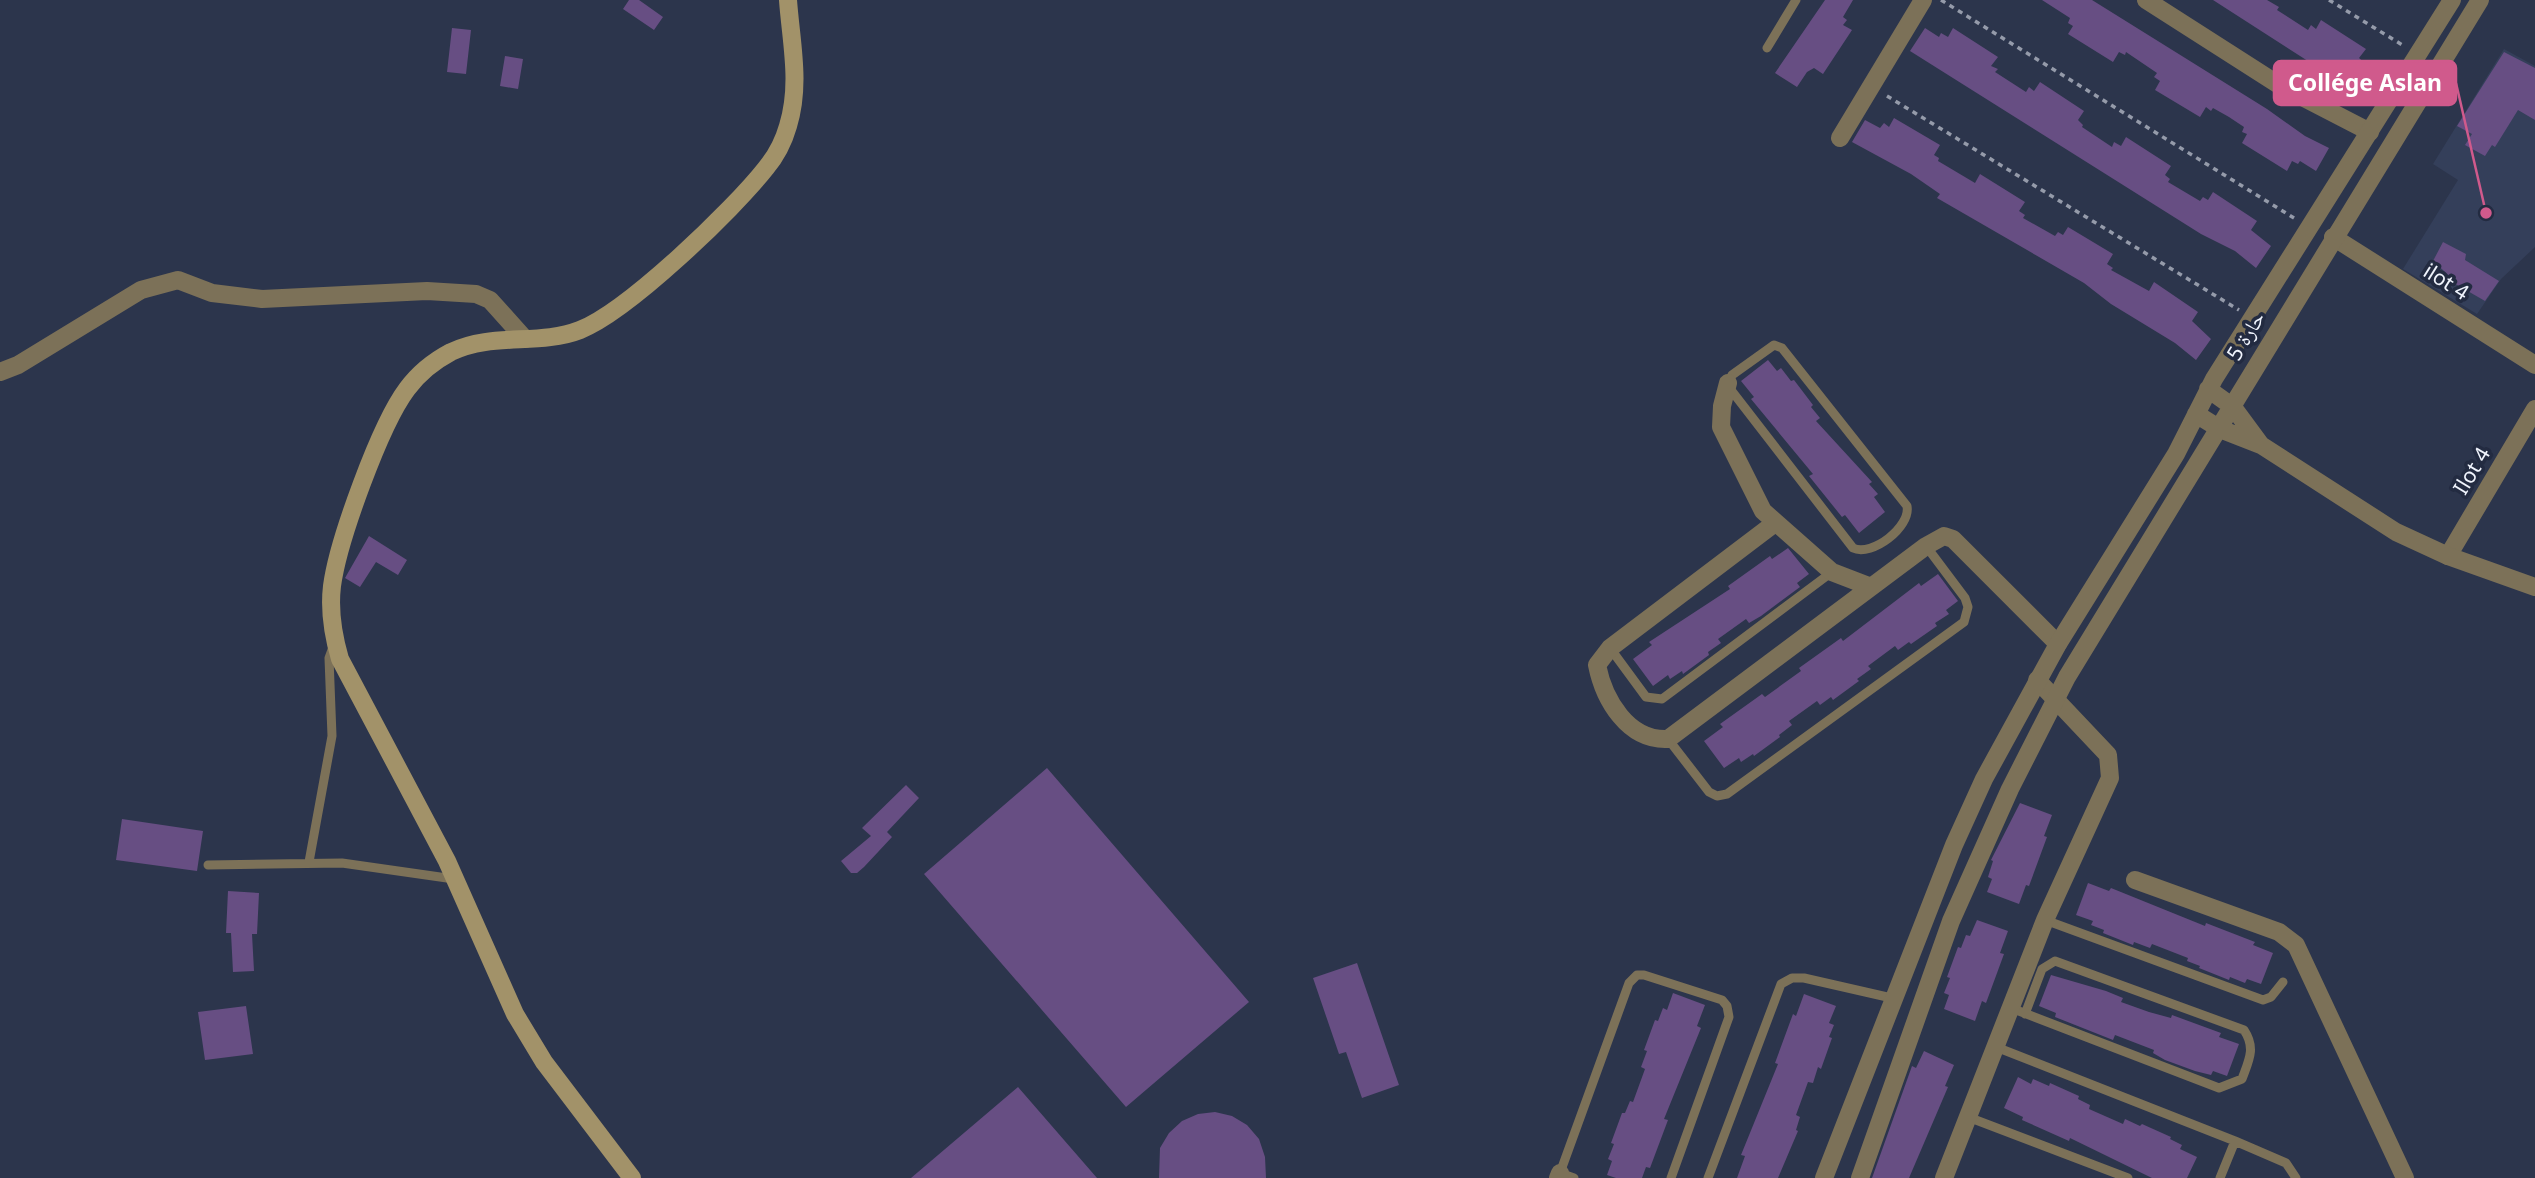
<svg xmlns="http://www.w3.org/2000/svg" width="2535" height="1178" font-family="'Noto Sans','Noto Naskh Arabic',sans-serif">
  <rect width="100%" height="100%" fill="#2c354c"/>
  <path fill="#343f5a" d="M2504,49L2535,66V247L2501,279L2477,314L2403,269L2458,180L2433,164Z"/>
  <path fill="#674e83" d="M629,0H639L663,17L654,30L623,9Z
    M1825,0H1853L1843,17L1847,20L1843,25L1852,30L1823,74L1814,68L1807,72L1797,87L1775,73Z
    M2042,0H2092L2267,109L2305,136L2329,148L2316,171L2300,161L2298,164L2292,161L2287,171L2242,143L2247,134L2242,132L2244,127L2229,117L2213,108L2211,111L2206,107L2200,117L2155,90L2160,81L2154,77L2157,73L2126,52L2125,55L2119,52L2113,62L2068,34L2073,26L2068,23L2070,18Z
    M2213,0H2267L2279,7L2277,10L2308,30L2311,25L2316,29L2321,20L2366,49L2359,58L2379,75L2364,97Z
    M452,28L471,30L466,74L447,72Z
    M1925,28L1939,37L1941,33L1948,37L1953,28L1998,57L1991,66L1998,69L1995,72L2026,92L2029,87L2034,91L2040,82L2084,111L2078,120L2083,125L2082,127L2112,147L2114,142L2121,146L2126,137L2171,166L2165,175L2170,179L2168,182L2200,201L2203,197L2208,200L2213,192L2257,221L2251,230L2271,246L2256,268L2235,251L2201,234L1910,51Z
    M2504,52L2535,68V120L2518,110L2495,147L2492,145L2485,156L2465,145L2472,134L2457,126Z
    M505,56L523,59L518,89L500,86Z
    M1894,118L1940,145L1934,155L1939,158L1938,161L1975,183L1980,174L2025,202L2019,211L2025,215L2023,218L2055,236L2058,232L2063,235L2068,227L2113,254L2107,264L2113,268L2111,270L2149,291L2154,282L2198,312L2192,321L2211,339L2196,360L2175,343L2111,304L2084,283L1937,198L1940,194L1911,174L1852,142L1865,120L1880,128L1884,123L1889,127Z
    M2443,242L2466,254L2465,260L2499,281L2485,301L2452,282L2454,280L2433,261Z
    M1768,360L1777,371L1781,368L1791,381L1794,380L1813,405L1811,407L1820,418L1816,421L1872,482L1869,484L1878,494L1874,497L1885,512L1859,533L1845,515L1842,517L1809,476L1813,474L1751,399L1754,397L1741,381Z
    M369,536L407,560L398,575L376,562L360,587L345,578Z
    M1788,548L1809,574L1797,583L1800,587L1761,616L1749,623L1746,619L1718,639L1721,643L1708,652L1709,655L1683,674L1682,671L1670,679L1668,675L1653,686L1633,659L1652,645L1649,642L1730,589L1728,586L1770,556L1772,559Z
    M1938,574L1958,601L1946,610L1949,614L1935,623L1937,626L1911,644L1909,642L1898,650L1895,646L1868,666L1871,669L1857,679L1859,681L1833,700L1831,697L1820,705L1817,701L1789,721L1792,725L1779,735L1780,737L1754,756L1753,754L1741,762L1739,758L1724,768L1704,741L1723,727L1720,724L1762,694L1765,697L1801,671L1799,668L1841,638L1843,641L1919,583L1921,586Z
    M1047,768L1249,1002L1126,1107L924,874Z
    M906,785L919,798L887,832L892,837L864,867L857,873H851L841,861L871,836L862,828Z
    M2020,803L2052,815L2044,836L2047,837L2029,886L2026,885L2019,904L1987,892L1992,879L1988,877L1993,861L1991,860Z
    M122,819L203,831L197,871L116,860Z
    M2088,883L2109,891L2111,888L2205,926L2206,923L2255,942L2253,945L2273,953L2261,984L2247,979L2245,983L2230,977L2229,980L2199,968L2200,966L2187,961L2188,958L2152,944L2150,948L2134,942L2133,945L2103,933L2104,930L2091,925L2093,921L2076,915Z
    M228,891L259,893L257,934H252L254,971L233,972L231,933H226Z
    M1977,920L2008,931L2000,953L2004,954L1986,1003L1982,1001L1975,1021L1944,1009L1949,995L1944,993L1950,978L1947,977L1958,947L1961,948L1966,935L1970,936Z
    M1357,963L1399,1085L1362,1098L1346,1052L1339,1054L1313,978Z
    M2051,975L2106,991L2123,998L2121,1002L2149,1012L2171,1018L2172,1015L2221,1033L2219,1037L2239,1044L2227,1076L2213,1071L2211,1075L2195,1071L2165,1060L2153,1053L2154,1050L2115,1035L2113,1040L2055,1017L2056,1013L2039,1006Z
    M1673,993L1705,1005L1697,1026L1701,1028L1664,1119L1668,1120L1650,1168L1646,1167L1642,1178H1616L1607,1175L1612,1161L1608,1159L1614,1144L1611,1143L1622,1113H1625L1630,1101L1633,1102L1645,1069L1641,1067L1647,1051L1644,1050L1655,1020L1658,1021L1663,1008L1667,1010Z
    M1804,994L1836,1006L1829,1023L1834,1025L1829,1037L1832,1038L1821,1069L1818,1067L1813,1083L1808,1082L1796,1115L1800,1117L1796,1130L1798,1131L1778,1178H1737L1745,1156L1741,1155L1778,1064L1775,1063L1793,1014L1796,1016Z
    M246,1006L253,1054L205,1060L198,1012Z
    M1924,1051L1954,1065L1945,1086L1948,1087L1909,1178H1872L1912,1066L1916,1068Z
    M2018,1077L2031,1084L2033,1079L2049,1086L2050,1083L2079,1096L2078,1099L2090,1105L2089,1109L2123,1124L2125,1119L2140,1126L2142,1124L2171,1137L2170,1139L2182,1145L2180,1149L2197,1157L2187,1178H2152L2070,1138L2069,1141L2022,1120L2023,1117L2004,1108Z
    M1018,1087L1097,1178H911Z
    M1215,1112L1232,1116L1247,1125L1259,1139L1265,1157L1266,1178H1159L1160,1148L1169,1133L1182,1121L1198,1114Z"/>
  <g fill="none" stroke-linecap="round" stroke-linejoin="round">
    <path stroke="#959baa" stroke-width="3.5" stroke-dasharray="5 5" stroke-linecap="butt" d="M1941,0L2294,218
      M2329,0L2404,46
      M1887,96L2239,310"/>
    <path stroke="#7c7158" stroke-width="9" d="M1767,48L1796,0
      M1774,345L1782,348L1907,506C1911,527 1872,557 1853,548L1731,390L1728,383L1732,375Z
      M1610,648L1646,697L1662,699L1832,572
      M1668,739L1709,792L1717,796L1727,794L1964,622L1968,607L1965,598L1926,546
      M309,862L332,736L329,658L333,647
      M208,865L342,863L454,879
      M2045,920L2263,1000L2271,997L2283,982
      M2011,1008L2219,1088L2242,1079C2249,1060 2256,1048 2244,1030L2055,961L2042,969L2025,1014
      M1996,1047L2235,1141L2220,1178
      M1968,1117L2128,1178
      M2235,1141L2286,1163L2296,1178
      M1574,1178L1560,1173L1629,983L1637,975H1644L1722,1000L1727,1006L1729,1017L1671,1178
      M1708,1178L1781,984L1792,978H1804L1896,999"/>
    <path stroke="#7c7158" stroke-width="18" d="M2146,0L2279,85L2370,132
      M1840,138L1923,0
      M2333,237L2535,365
      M0,372L18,365L141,290L178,280L212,293L262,299L427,291L476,294L490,300L525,339
      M1728,383L1722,406L1721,427L1763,511L1832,572L1871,587
      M1775,523L1610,648L1597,665C1604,700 1628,741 1668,739L1926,546L1944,536L1953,539L2058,644
      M2448,556L2535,409
      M2135,880L2279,932L2296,945L2405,1178
      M1558,1178L1560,1173
      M1944,1178L2045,920L2110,778L2108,755L2037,680"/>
    <path stroke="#7c7158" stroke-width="18" d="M2208,389L2233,407L2261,445
      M2196,414L2220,429L2261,445L2396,532L2448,556L2535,587
      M1824,1178L1954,845L1984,779L2058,644L2176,454L2214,379L2452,0
      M1860,1178L1951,921L2010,789L2067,677L2480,0"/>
    <path stroke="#a29269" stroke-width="18" d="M632,1178L544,1062L515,1014L447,861L340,659C333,635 329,611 332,586C338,541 380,425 407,389C418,374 434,361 451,352C492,332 539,346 580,330C628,311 733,210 766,168C776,156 784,140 788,126C801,84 791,42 788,0"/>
  </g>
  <g text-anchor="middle" stroke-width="7" stroke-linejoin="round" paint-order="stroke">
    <g font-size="21" fill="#f0f4fd" stroke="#232b41">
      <text transform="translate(2446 282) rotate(32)" y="7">ilot 4</text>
      <text transform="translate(2246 336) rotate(-59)" y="7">حارة 5</text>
      <text transform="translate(2472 471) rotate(-59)" y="7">Ilot 4</text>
    </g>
  </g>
  <path fill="none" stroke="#d05a8c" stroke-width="2.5" d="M2486 213L2456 83"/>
  <circle fill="#d05a8c" stroke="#232b41" stroke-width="2.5" cx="2486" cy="213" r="7"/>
  <rect fill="#d05a8c" stroke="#d05a8c" stroke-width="2.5" x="2274" y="61" width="182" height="44" rx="7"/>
  <g font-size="23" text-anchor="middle" font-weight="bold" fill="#fff">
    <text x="2365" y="91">Collége Aslan</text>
  </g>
</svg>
